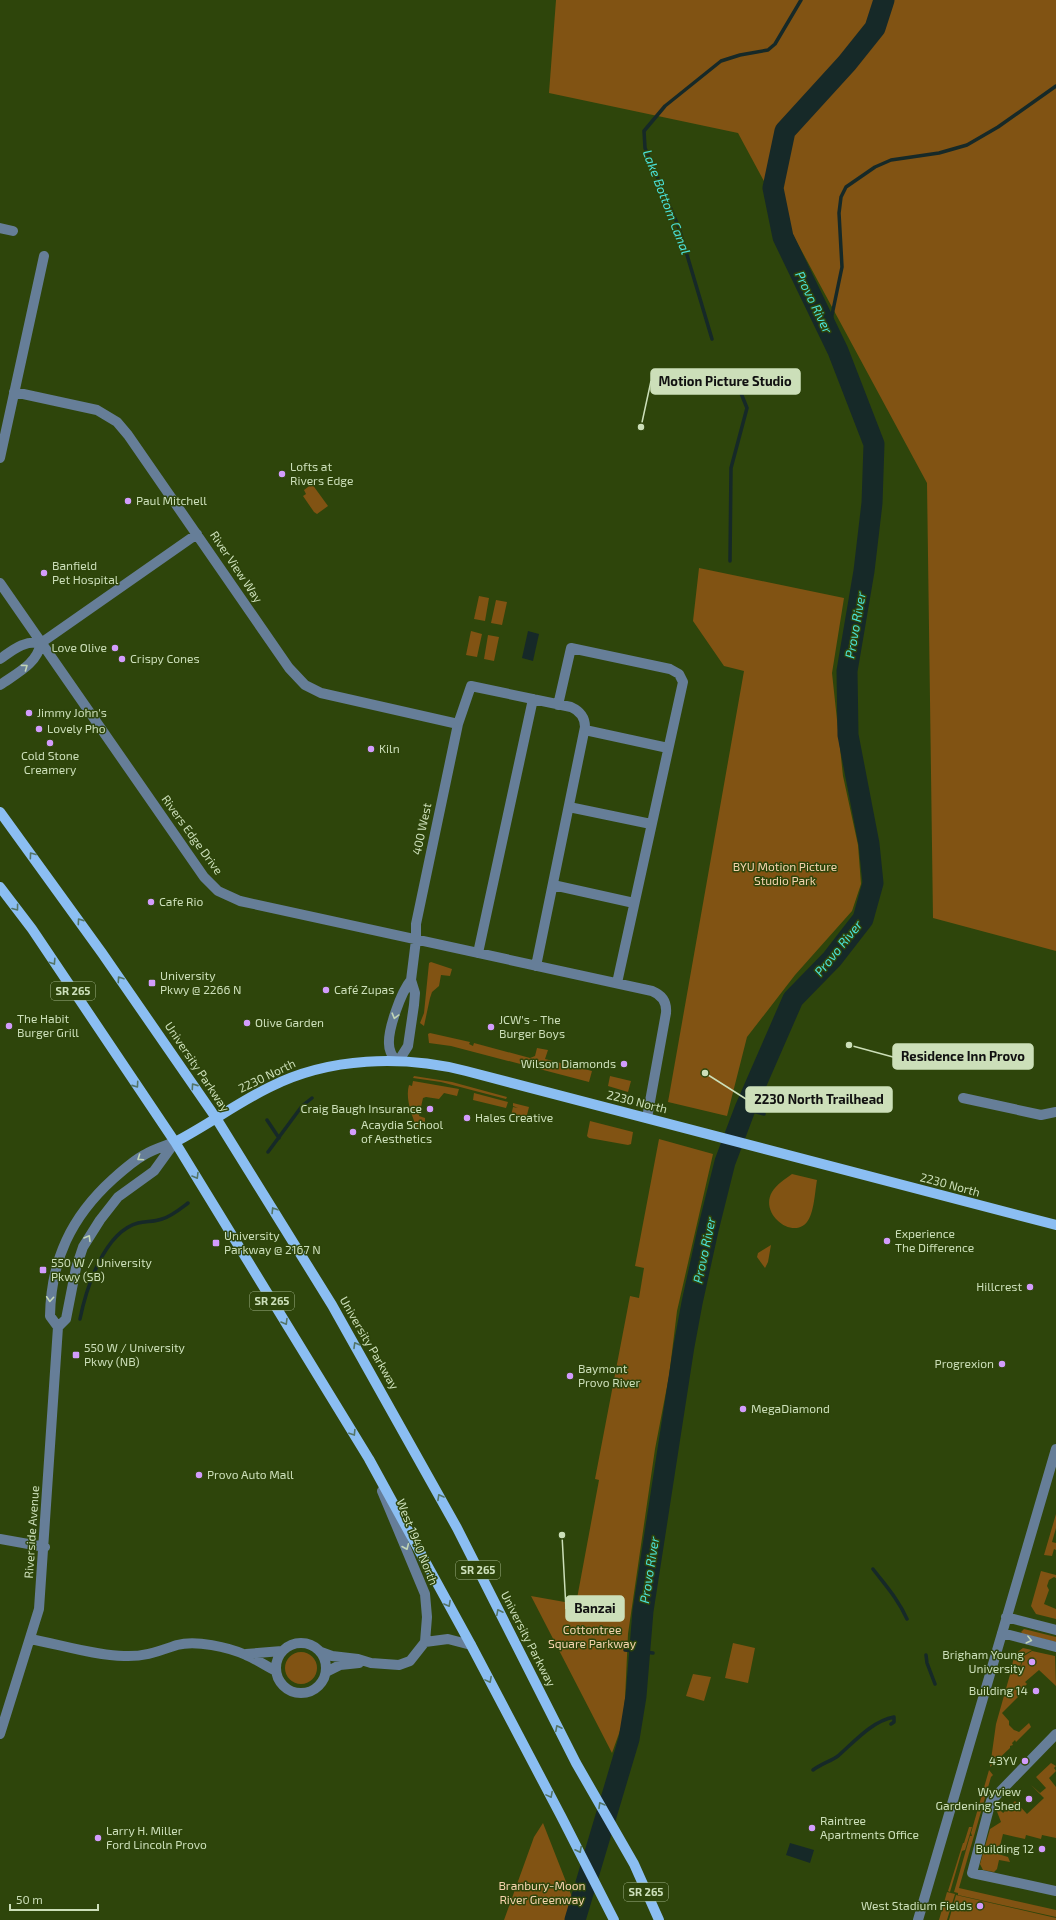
<svg xmlns="http://www.w3.org/2000/svg" width="1056" height="1920" font-family="'Exo 2',sans-serif">
  <rect width="100%" height="100%" fill="#2e450b"/>
  <path fill="#815313" d="M556,0H1056V951L933,918L927,483L738,133L549,93Z
    M312,484L328,506L317,514L314,512L303,496L306,494L304,490Z
    M699,568L844,598L832,673L843,776L858,845L861,884L852,911L795,975L747,1037L727,1116L668,1102L744,671L724,666L693,621Z
    M479,596L489,598L485,621L474,619Z
    M496,600L507,602L502,625L491,623Z
    M471,631L482,634L477,657L466,655Z
    M488,635L499,637L494,661L484,659Z
    M431,962L452,969L450,976L441,975L439,986L432,992L430,998L424,1026L420,1023L424,1013L429,963Z
    M430,1033L470,1042L469,1044L473,1046L474,1043L530,1058L535,1056L537,1048L548,1050L545,1059L592,1071L589,1082L451,1046L429,1043L428,1034Z
    M414,1076L452,1082L507,1097L506,1099L441,1082L413,1078Z
    M610,1076L631,1081L628,1092L608,1086Z
    M413,1081L459,1089L457,1096L444,1093L439,1099L426,1097L423,1098L419,1116L425,1118V1125L417,1128C412,1116 405,1098 409,1085L412,1086Z
    M474,1093L508,1102L506,1108L473,1100Z
    M513,1103L529,1107L526,1119L511,1116L513,1107L518,1108L513,1106Z
    M590,1121L633,1132L631,1144L628,1145L589,1138L587,1136Z
    M659,1139L713,1154L677,1311L669,1376L655,1449L628,1634L625,1699L622,1725L612,1753L531,1596L576,1604L599,1480L595,1479L630,1296L639,1298L644,1268L635,1266Z
    M792,1174L817,1180C815,1191 814,1214 807,1222C793,1240 759,1214 772,1192C776,1185 785,1179 792,1174Z
    M771,1245L768,1262L765,1268L757,1257L758,1253Z
    M1056,1514V1528L1052,1542L1056,1543V1550L1054,1549L1052,1556L1044,1555Z
    M1041,1571L1056,1575V1578L1054,1577L1049,1580L1047,1586L1049,1590L1044,1604L1056,1609V1619L1036,1614L1031,1606Z
    M1024,1629L1056,1637V1642L1023,1634L1021,1632Z
    M733,1643L755,1648L748,1683L725,1678Z
    M1023,1648L1032,1650L1023,1655L1020,1667L1012,1665L1015,1654Z
    M1032,1651L1055,1656L1056,1686L1039,1670L1025,1682L1027,1684L1017,1694L1018,1697L1002,1713L1009,1721V1725L1014,1730L1019,1732L1029,1723L1031,1727L1016,1742L1015,1740L1012,1743L1013,1745L1010,1746V1748L990,1767L996,1724L1011,1671L1019,1673L1024,1656Z
    M285 1668a16 16 0 1 1 32 0a16 16 0 1 1-32 0Z
    M693,1674L711,1677L704,1701L686,1696Z
    M1051,1763L1056,1766L1054,1768L1056,1771L1049,1778L1056,1787V1838L1042,1835L1041,1839L1026,1835L1025,1839L1003,1834L998,1854L1008,1857L1010,1862L999,1860L997,1869L994,1872L983,1870L980,1864L990,1829L1001,1822L996,1809L999,1808L1003,1813L1015,1801L1027,1814L1044,1798L1031,1785L1040,1793L1046,1788L1036,1777Z
    M989,1770L993,1775L991,1777L959,1888L1056,1910V1917L958,1895V1893L954,1892L970,1836H972L971,1833Z
    M543,1823L581,1920H504L534,1837Z
    M969,1827H972L965,1850L962,1851L950,1892L948,1891L963,1843H964Z
    M947,1892L955,1894L947,1920H939Z
    M956,1895L1056,1918V1920H949Z"/>
  <path fill="#162928" d="M528,631L539,634L533,661L522,658Z
    M790,1843L814,1850L810,1863L786,1855Z"/>
  <g fill="none" stroke-linecap="round" stroke-linejoin="round">
    <path stroke="#162928" stroke-width="3.5" d="M830,335L832,315L842,267L839,213L841,197L846,187L875,167L891,160L939,153L967,145L998,127L1056,86
      M712,339L679,228L645,148L644,131L665,106L721,61L740,55L768,50L775,44L801,0
      M730,561L731,468L747,408L734,376
      M745,1109L764,1114
      M267,1120L279,1138
      M268,1152L302,1106L312,1098
      M80,1319C86,1289 104,1232 138,1223C146,1221 154,1222 162,1219C172,1216 180,1209 188,1203
      M873,1569C886,1586 898,1599 907,1619
      M625,1650L653,1653
      M926,1655L927,1663L935,1684
      M813,1770C821,1764 831,1761 838,1756C854,1742 872,1721 894,1717V1722L891,1724"/>
    <path stroke="#162928" stroke-width="21" d="M575,1920L629,1739L636,1696L643,1611L684,1346L692,1303L708,1230L725,1162L745,1109L793,999L832,959L863,919L873,883L869,844L848,735L847,671L864,571L872,503L874,444L838,351L783,237L773,188L785,131L847,63L875,28L884,0"/>
    <path stroke="#667e98" stroke-width="10" d="M0,228L13,231
      M14,392L97,410L117,422L128,435L289,668L305,685L321,693L458,724
      M0,458L44,256
      M0,583L204,877L218,891L240,901L652,991C662,995 667,1002 666,1013L647,1118
      M0,659C13,650 24,640 41,643
      M0,685C17,673 37,664 41,643L197,534
      M558,705L571,648L670,669L679,674L683,682L617,983
      M585,730L668,748
      M569,807L651,824
      M553,885L634,903
      M478,953L533,699
      M411,980C401,992 388,1029 389,1044C389,1051 392,1056 396,1061L401,1057L408,1046L414,1005L415,993L411,980L416,940V924L458,724L471,686L571,707C580,711 585,717 585,727L536,966
      M963,1098L1041,1115L1056,1112
      M58,1327L50,1316C51,1260 71,1217 113,1179C122,1171 133,1161 144,1155C154,1149 165,1146 175,1142
      M0,1539L45,1547
      M1006,1617L1056,1630
      M1002,1633L1056,1647
      M30,1639C58,1644 96,1656 124,1656C144,1657 159,1651 177,1645C196,1640 228,1647 246,1655C256,1659 266,1666 276,1671
      M425,1642L448,1639L471,1645
      M276 1668a25 25 0 1 1 50 0a25 25 0 1 1-50 0Z
      M321,1652L332,1656L358,1659L371,1663L399,1665L410,1661L425,1642L427,1617L425,1594L382,1491
      M246,1654L282,1651
      M326,1672L340,1665L359,1663
      M0,1734L39,1609L58,1327L66,1319L76,1268L83,1247L100,1220L118,1197L154,1171L175,1142
      M1056,1734L991,1801L972,1873L1056,1891
      M918,1920L1056,1449"/>
    <path stroke="#8bbef2" stroke-width="10" d="M0,812L102,953L216,1118L332,1305L457,1528L576,1763L634,1864L659,1920
      M0,887L32,929L175,1142L369,1459L471,1645L561,1816L614,1920
      M175,1142C208,1125 237,1103 270,1087C329,1057 403,1055 466,1071L1056,1225"/>
  </g>
  <defs><path id="oneway-chevron" d="M-2-3.5L2.5 0L-2 3.5" fill="none" stroke-width="1.6" stroke-linecap="round" stroke-linejoin="round"/></defs>
  <g stroke="#c2d5b6">
    <use href="#oneway-chevron" transform="translate(25 667) rotate(-36)"/>
    <use href="#oneway-chevron" transform="translate(395 1016) rotate(105)"/>
    <use href="#oneway-chevron" transform="translate(140 1158) rotate(146)"/>
    <use href="#oneway-chevron" transform="translate(88 1238) rotate(-59)"/>
    <use href="#oneway-chevron" transform="translate(50 1299) rotate(94)"/>
    <use href="#oneway-chevron" transform="translate(406 1547) rotate(67)"/>
    <use href="#oneway-chevron" transform="translate(1029 1640) rotate(14)"/>
  </g>
  <g stroke="#537567">
    <use href="#oneway-chevron" transform="translate(32 855) rotate(-126)"/>
    <use href="#oneway-chevron" transform="translate(16 908) rotate(53)"/>
    <use href="#oneway-chevron" transform="translate(80 921) rotate(-125)"/>
    <use href="#oneway-chevron" transform="translate(53 962) rotate(57)"/>
    <use href="#oneway-chevron" transform="translate(120 979) rotate(-124)"/>
    <use href="#oneway-chevron" transform="translate(136 1085) rotate(55)"/>
    <use href="#oneway-chevron" transform="translate(194 1086) rotate(-125)"/>
    <use href="#oneway-chevron" transform="translate(196 1176) rotate(59)"/>
    <use href="#oneway-chevron" transform="translate(274 1210) rotate(-122)"/>
    <use href="#oneway-chevron" transform="translate(285 1322) rotate(59)"/>
    <use href="#oneway-chevron" transform="translate(356 1345) rotate(-120)"/>
    <use href="#oneway-chevron" transform="translate(353 1433) rotate(58)"/>
    <use href="#oneway-chevron" transform="translate(440 1497) rotate(-119)"/>
    <use href="#oneway-chevron" transform="translate(448 1604) rotate(61)"/>
    <use href="#oneway-chevron" transform="translate(499 1612) rotate(-117)"/>
    <use href="#oneway-chevron" transform="translate(489 1680) rotate(62)"/>
    <use href="#oneway-chevron" transform="translate(558 1728) rotate(-117)"/>
    <use href="#oneway-chevron" transform="translate(550 1795) rotate(62)"/>
    <use href="#oneway-chevron" transform="translate(601 1805) rotate(-120)"/>
    <use href="#oneway-chevron" transform="translate(579 1850) rotate(63)"/>
  </g>
  <g fill="#d39cfd" stroke="#2e450b" stroke-width="1.5">
    <circle cx="282" cy="474" r="4"/>
    <circle cx="128" cy="501" r="4"/>
    <circle cx="44" cy="573" r="4"/>
    <circle cx="115" cy="648" r="4"/>
    <circle cx="122" cy="659" r="4"/>
    <circle cx="29" cy="713" r="4"/>
    <circle cx="39" cy="729" r="4"/>
    <circle cx="50" cy="743" r="4"/>
    <circle cx="371" cy="749" r="4"/>
    <circle cx="151" cy="902" r="4"/>
    <rect x="148" y="979" width="8" height="8" rx="2"/>
    <circle cx="326" cy="990" r="4"/>
    <circle cx="247" cy="1023" r="4"/>
    <circle cx="9" cy="1026" r="4"/>
    <circle cx="491" cy="1027" r="4"/>
    <circle cx="624" cy="1064" r="4"/>
    <circle cx="430" cy="1109" r="4"/>
    <circle cx="467" cy="1118" r="4"/>
    <circle cx="353" cy="1132" r="4"/>
    <circle cx="887" cy="1241" r="4"/>
    <rect x="212" y="1239" width="8" height="8" rx="2"/>
    <rect x="39" y="1266" width="8" height="8" rx="2"/>
    <circle cx="1030" cy="1287" r="4"/>
    <rect x="72" y="1351" width="8" height="8" rx="2"/>
    <circle cx="1002" cy="1364" r="4"/>
    <circle cx="570" cy="1376" r="4"/>
    <circle cx="743" cy="1409" r="4"/>
    <circle cx="199" cy="1475" r="4"/>
    <circle cx="1032" cy="1662" r="4"/>
    <circle cx="1036" cy="1691" r="4"/>
    <circle cx="1025" cy="1761" r="4"/>
    <circle cx="1029" cy="1799" r="4"/>
    <circle cx="812" cy="1828" r="4"/>
    <circle cx="98" cy="1838" r="4"/>
    <circle cx="1042" cy="1849" r="4"/>
    <circle cx="980" cy="1906" r="4"/>
  </g>
  <g text-anchor="middle" stroke-width="3" stroke-linejoin="round" paint-order="stroke">
    <g fill="#2e450b" stroke="#9db185" stroke-width="1">
      <rect x="51" y="982" width="44" height="18" rx="3"/>
      <rect x="250" y="1292" width="44" height="18" rx="3"/>
      <rect x="456" y="1561" width="44" height="18" rx="3"/>
      <rect x="624" y="1883" width="44" height="18" rx="3"/>
    </g>
    <g font-size="11" font-weight="bold" fill="#ccdfb9">
      <text x="73" y="995">SR 265</text>
      <text x="272" y="1305">SR 265</text>
      <text x="478" y="1574">SR 265</text>
      <text x="646" y="1896">SR 265</text>
    </g>
    <g font-size="12" fill="#ccdfb9" stroke="#2e450b" text-anchor="start">
      <text x="290" y="471">Lofts at<tspan x="290" dy="14">Rivers Edge</tspan></text>
      <text x="136" y="505">Paul Mitchell</text>
      <text x="52" y="570">Banfield<tspan x="52" dy="14">Pet Hospital</tspan></text>
      <text x="107" y="652" text-anchor="end">Love Olive</text>
      <text x="130" y="663">Crispy Cones</text>
      <text x="37" y="717">Jimmy John's</text>
      <text x="47" y="733">Lovely Pho</text>
      <text x="379" y="753">Kiln</text>
      <text x="50" y="760" text-anchor="middle">Cold Stone<tspan x="50" dy="14">Creamery</tspan></text>
      <text x="159" y="906">Cafe Rio</text>
      <text x="160" y="980">University<tspan x="160" dy="14">Pkwy @ 2266 N</tspan></text>
      <text x="334" y="994">Café Zupas</text>
      <text x="17" y="1023">The Habit<tspan x="17" dy="14">Burger Grill</tspan></text>
      <text x="499" y="1024">JCW's - The<tspan x="499" dy="14">Burger Boys</tspan></text>
      <text x="255" y="1027">Olive Garden</text>
      <text x="616" y="1068" text-anchor="end">Wilson Diamonds</text>
      <text x="422" y="1113" text-anchor="end">Craig Baugh Insurance</text>
      <text x="475" y="1122">Hales Creative</text>
      <text x="361" y="1129">Acaydia School<tspan x="361" dy="14">of Aesthetics</tspan></text>
      <text x="895" y="1238">Experience<tspan x="895" dy="14">The Difference</tspan></text>
      <text x="224" y="1240">University<tspan x="224" dy="14">Parkway @ 2167 N</tspan></text>
      <text x="51" y="1267">550 W / University<tspan x="51" dy="14">Pkwy (SB)</tspan></text>
      <text x="1022" y="1291" text-anchor="end">Hillcrest</text>
      <text x="84" y="1352">550 W / University<tspan x="84" dy="14">Pkwy (NB)</tspan></text>
      <text x="994" y="1368" text-anchor="end">Progrexion</text>
      <text x="578" y="1373">Baymont<tspan x="578" dy="14">Provo River</tspan></text>
      <text x="751" y="1413">MegaDiamond</text>
      <text x="207" y="1479">Provo Auto Mall</text>
      <text x="1024" y="1659" text-anchor="end">Brigham Young<tspan x="1024" dy="14">University</tspan></text>
      <text x="1028" y="1695" text-anchor="end">Building 14</text>
      <text x="1017" y="1765" text-anchor="end">43YV</text>
      <text x="1021" y="1796" text-anchor="end">Wyview<tspan x="1021" dy="14">Gardening Shed</tspan></text>
      <text x="820" y="1825">Raintree<tspan x="820" dy="14">Apartments Office</tspan></text>
      <text x="106" y="1835">Larry H. Miller<tspan x="106" dy="14">Ford Lincoln Provo</tspan></text>
      <text x="1034" y="1853" text-anchor="end">Building 12</text>
      <text x="972" y="1910" text-anchor="end">West Stadium Fields</text>
    </g>
    <g font-size="12" fill="#ccdfb9" stroke="#2e450b">
      <text transform="translate(236 567) rotate(56)" y="4">River View Way</text>
      <text transform="translate(422 829) rotate(-78)" y="4">400 West</text>
      <text transform="translate(192 835) rotate(54)" y="4">Rivers Edge Drive</text>
      <text transform="translate(197 1067) rotate(56)" y="4">University Parkway</text>
      <text transform="translate(267 1076) rotate(-26)" y="4">2230 North</text>
      <text transform="translate(637 1102) rotate(14)" y="4">2230 North</text>
      <text transform="translate(950 1185) rotate(15)" y="4">2230 North</text>
      <text transform="translate(369 1343) rotate(60)" y="4">University Parkway</text>
      <text transform="translate(32 1532) rotate(-86)" y="4">Riverside Avenue</text>
      <text transform="translate(417 1542) rotate(68)" y="4">West 1940 North</text>
      <text transform="translate(528 1639) rotate(63)" y="4">University Parkway</text>
    </g>
    <g font-size="12" fill="#f5d3ad" stroke="#2e450b">
      <text x="785" y="871">BYU Motion Picture<tspan x="785" dy="14">Studio Park</tspan></text>
      <text x="592" y="1634">Cottontree<tspan x="592" dy="14">Square Parkway</tspan></text>
      <text x="542" y="1890">Branbury-Moon<tspan x="542" dy="14">River Greenway</tspan></text>
    </g>
    <g font-size="13" font-style="italic" fill="#4be2d9" stroke="#2e450b">
      <text transform="translate(667 202) rotate(69)" y="5">Lake Bottom Canal</text>
      <text transform="translate(814 302) rotate(64)" y="5">Provo River</text>
      <text transform="translate(855 625) rotate(-80)" y="5">Provo River</text>
      <text transform="translate(838 948) rotate(-51)" y="5">Provo River</text>
      <text transform="translate(704 1250) rotate(-78)" y="5">Provo River</text>
      <text transform="translate(649 1570) rotate(-81)" y="5">Provo River</text>
    </g>
  </g>
  <path fill="none" stroke="#ccdfb9" stroke-width="1.5" d="M641 427L651 381M849 1045L893 1057M705 1073L746 1099M562 1535L566 1609"/>
  <g fill="#ccdfb9" stroke="#2e450b" stroke-width="1.5">
    <circle cx="641" cy="427" r="4"/>
    <circle cx="849" cy="1045" r="4"/>
    <circle cx="705" cy="1073" r="4"/>
    <circle cx="562" cy="1535" r="4"/>
  </g>
  <g fill="#ccdfb9" stroke="#ccdfb9" stroke-width="1.5">
    <rect x="651" y="369" width="149" height="25" rx="4"/>
    <rect x="893" y="1044" width="140" height="25" rx="4"/>
    <rect x="746" y="1087" width="146" height="25" rx="4"/>
    <rect x="566" y="1596" width="58" height="25" rx="4"/>
  </g>
  <g font-size="13" text-anchor="middle" font-weight="bold" fill="#111">
    <text x="725" y="386">Motion Picture Studio</text>
    <text x="963" y="1061">Residence Inn Provo</text>
    <text x="819" y="1104">2230 North Trailhead</text>
    <text x="595" y="1613">Banzai</text>
  </g>
  <path d="M10 1904v6h88v-6" fill="none" stroke="#ccdfb9" stroke-width="2"/>
  <text x="16" y="1904" font-size="12" fill="#ccdfb9" stroke="#2e450b" stroke-width="3" paint-order="stroke">50 m</text>
</svg>
